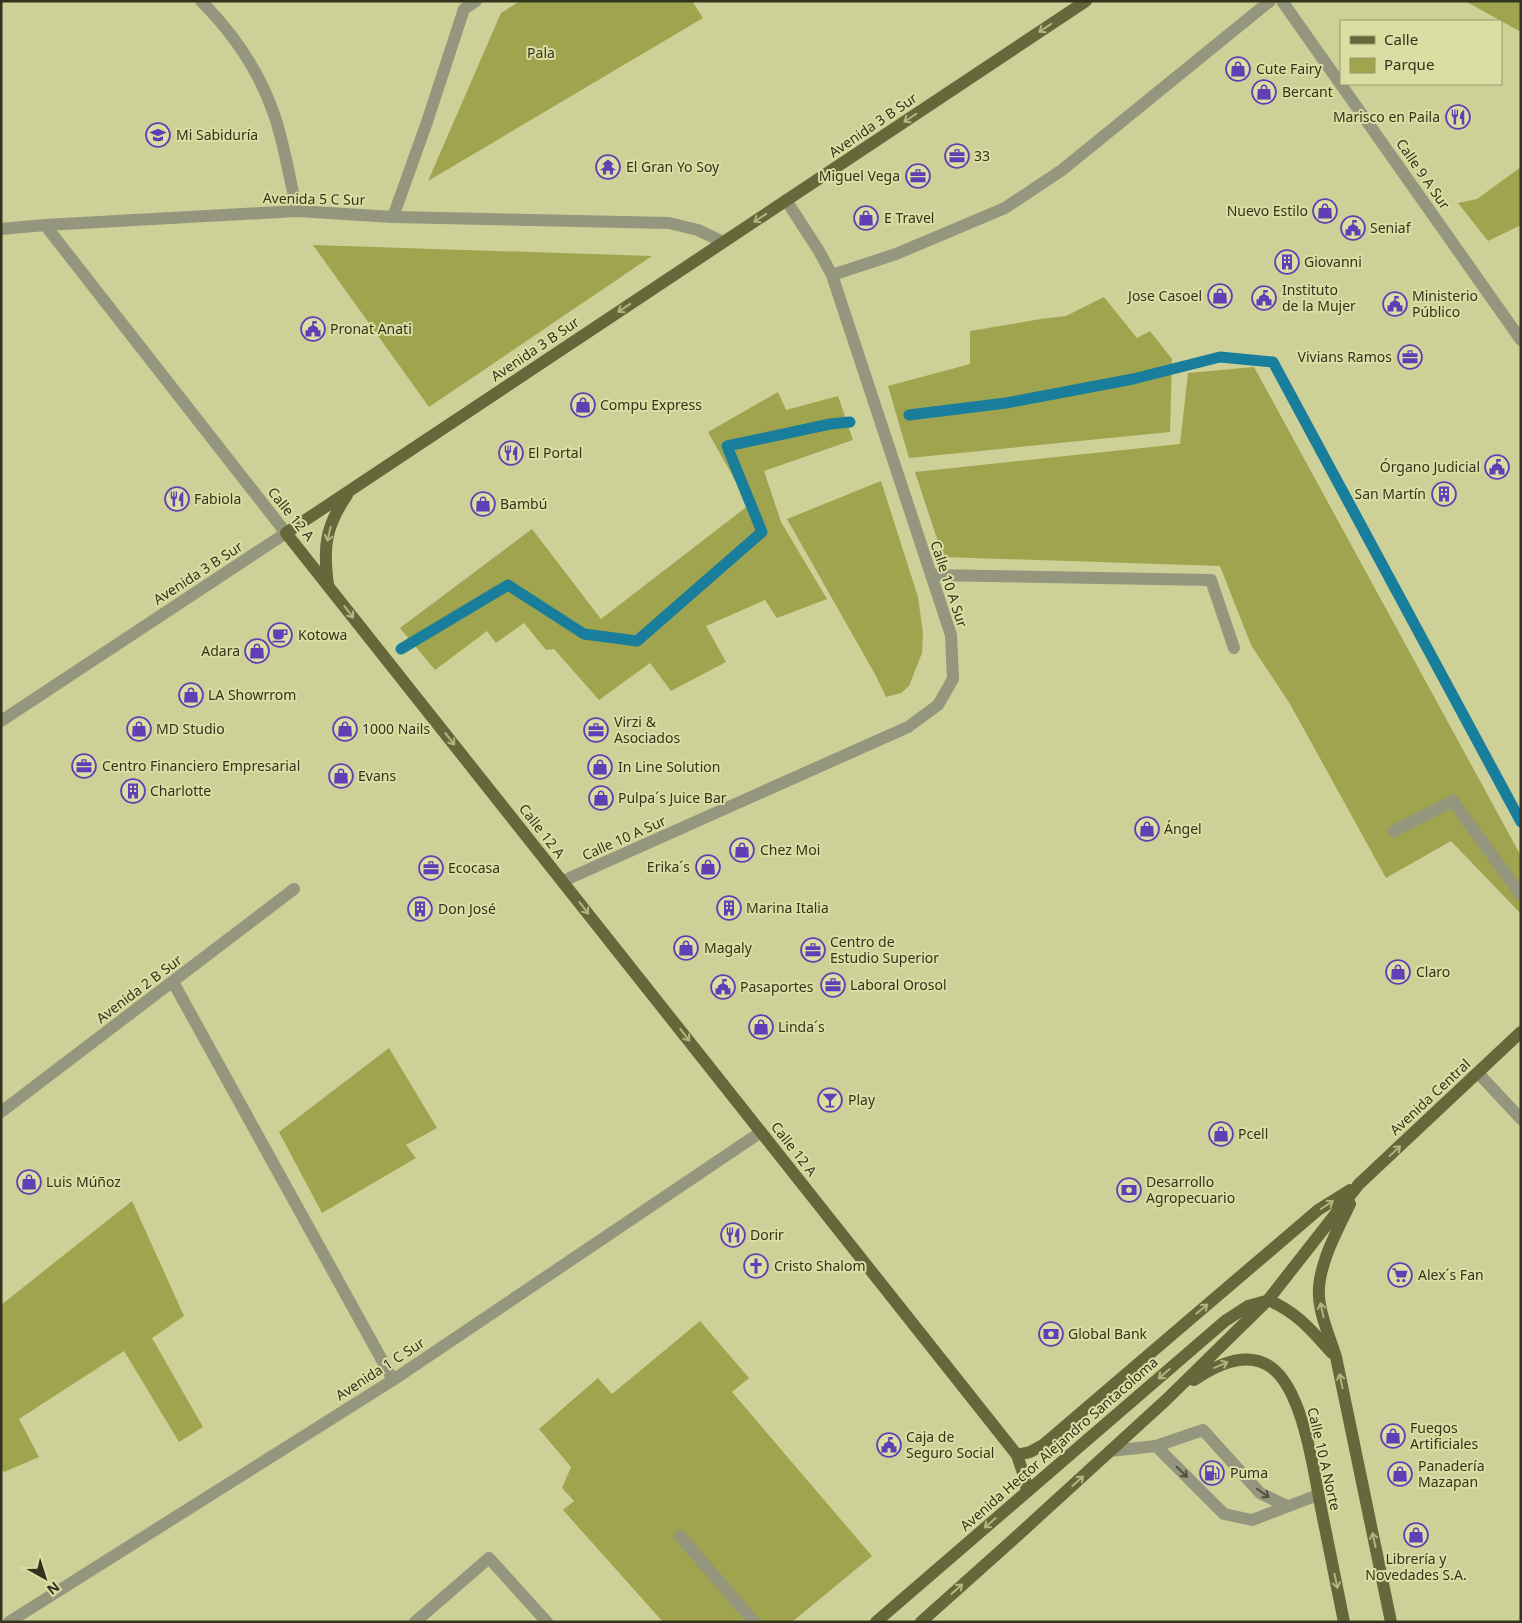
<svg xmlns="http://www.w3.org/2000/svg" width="1522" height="1623" font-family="'Noto Sans',sans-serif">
  <rect width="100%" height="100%" fill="#cdd197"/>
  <path fill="#a0a44e" d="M520,1H692L703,18L428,181L501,13Z
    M1465,1H1521V32Z
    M1521,167V225L1488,241L1458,203L1477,199Z
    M313,245L652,256L429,407Z
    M1104,297L1137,338L1150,331L1172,359L1170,432L909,458L888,386L970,364V331L1041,319L1066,316Z
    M1254,367L1521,856V914L1451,841L1386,878L1290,704L1251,645L1220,566L943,557L915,472L1180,444L1188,373Z
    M778,392L786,410L838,396L853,440L764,471L781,522L827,599L777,618L765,600L706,626L726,662L671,691L650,663L599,700L554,649L546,650L524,623L496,643L487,631L435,670L400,628L532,529L601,619L749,505L708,432Z
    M881,481L918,597L923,633L922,653L909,686L901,693L886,697L876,676L787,519Z
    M389,1048L437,1128L406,1145L416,1158L322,1213L279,1132Z
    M132,1201L184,1316L152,1338L203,1427L179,1442L124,1351L19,1419L39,1457L4,1472L1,1468V1305Z
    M700,1321L749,1378L732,1392L872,1556L792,1622H663L563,1510L574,1501L562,1488L571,1467L539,1429L598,1378L612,1394Z"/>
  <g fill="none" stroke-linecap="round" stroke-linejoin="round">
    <path stroke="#187e9c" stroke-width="11" d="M909,415L1006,403L1133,379L1220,357L1273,362L1521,822
      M401,649L508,585L584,634L637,641L762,532L727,446L830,424L850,422"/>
    <path stroke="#94967d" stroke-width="12" d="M931,575L1211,580L1234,648
      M1394,831L1453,801L1521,895
      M1478,1073L1521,1119
      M1156,1446L1203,1430L1260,1493L1287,1506
      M1110,1451L1156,1446L1224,1514L1252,1520L1318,1495
      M680,1536L754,1622
      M415,1622L489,1558L547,1622"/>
    <path stroke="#94967d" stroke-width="12" d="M201,1C234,34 260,72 275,117C285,148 290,180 297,211
      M393,217L669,223L698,230L723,242
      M45,225L286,533
      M1,229L45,225L297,211L393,217L427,122L464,9L476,1
      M832,275L896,254L1005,208L1062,170L1270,1
      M563,881L908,727L938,705L953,679L951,635L832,275L819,251L786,200
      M173,982L393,1380
      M1,1112L294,889
      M9,1622L393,1380L761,1132"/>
    <path stroke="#94967d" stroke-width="12" d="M1282,1L1521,340
      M1,721L286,533"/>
    <path stroke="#65683a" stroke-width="12" d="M328,585C323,548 325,527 347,495
      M1350,1204C1337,1231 1317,1267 1319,1296C1320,1317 1330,1337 1336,1357L1391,1622
      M1268,1300C1297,1312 1312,1331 1332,1353
      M1194,1380C1216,1365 1247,1349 1272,1368C1304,1392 1314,1474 1322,1513C1329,1549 1337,1586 1344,1622
      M1017,1455L1030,1452L1043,1445L1318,1210L1350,1190
      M1027,1492L1025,1479L1017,1455L286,533L1086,1
      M876,1622L1225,1321L1248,1306L1266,1301
      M921,1622L1016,1537L1166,1400L1268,1300L1359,1184L1521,1032"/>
  </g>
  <defs><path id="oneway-shaft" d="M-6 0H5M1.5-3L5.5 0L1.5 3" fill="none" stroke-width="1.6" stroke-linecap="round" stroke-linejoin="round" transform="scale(1.25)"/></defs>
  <g stroke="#b1b57e">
    <use href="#oneway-shaft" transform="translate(1045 28) rotate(146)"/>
    <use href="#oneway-shaft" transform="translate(910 118) rotate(146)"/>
    <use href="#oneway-shaft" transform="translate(760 218) rotate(146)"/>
    <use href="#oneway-shaft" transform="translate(624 308) rotate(146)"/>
    <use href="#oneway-shaft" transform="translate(329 534) rotate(103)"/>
    <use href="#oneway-shaft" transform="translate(349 612) rotate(52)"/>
    <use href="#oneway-shaft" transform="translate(450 739) rotate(52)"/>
    <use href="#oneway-shaft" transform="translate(584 908) rotate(52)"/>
    <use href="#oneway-shaft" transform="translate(685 1035) rotate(52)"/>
    <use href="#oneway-shaft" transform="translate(1395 1151) rotate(-43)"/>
    <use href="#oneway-shaft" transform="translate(1327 1205) rotate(-32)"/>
    <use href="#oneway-shaft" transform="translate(1202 1309) rotate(-40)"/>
    <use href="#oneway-shaft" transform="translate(1322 1310) rotate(-102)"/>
    <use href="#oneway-shaft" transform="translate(1221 1365) rotate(-23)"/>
    <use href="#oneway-shaft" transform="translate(1164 1374) rotate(139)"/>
    <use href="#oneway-shaft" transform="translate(1341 1381) rotate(-102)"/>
    <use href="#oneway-shaft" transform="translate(1078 1481) rotate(-42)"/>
    <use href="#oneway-shaft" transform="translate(990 1523) rotate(139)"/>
    <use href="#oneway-shaft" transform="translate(1374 1540) rotate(-102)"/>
    <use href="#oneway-shaft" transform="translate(1336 1581) rotate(78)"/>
    <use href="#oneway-shaft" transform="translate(957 1589) rotate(-42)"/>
  </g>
  <g stroke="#50513a">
    <use href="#oneway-shaft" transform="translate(1182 1472) rotate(45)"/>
    <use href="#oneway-shaft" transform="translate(1263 1493) rotate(35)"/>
  </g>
  <defs>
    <g id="shop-ring" transform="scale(1.25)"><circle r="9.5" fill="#dadea3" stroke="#613eb6" stroke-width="1.5"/><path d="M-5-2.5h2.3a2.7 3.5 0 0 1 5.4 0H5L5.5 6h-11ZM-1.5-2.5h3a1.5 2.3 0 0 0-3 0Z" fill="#613eb6"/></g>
    <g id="restaurant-ring" transform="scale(1.25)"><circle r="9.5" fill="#dadea3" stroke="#613eb6" stroke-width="1.5"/><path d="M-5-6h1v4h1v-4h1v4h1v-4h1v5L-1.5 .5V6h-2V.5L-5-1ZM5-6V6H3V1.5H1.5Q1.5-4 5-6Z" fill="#613eb6"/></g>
    <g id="school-ring" transform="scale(1.25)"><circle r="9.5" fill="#dadea3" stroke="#613eb6" stroke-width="1.5"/><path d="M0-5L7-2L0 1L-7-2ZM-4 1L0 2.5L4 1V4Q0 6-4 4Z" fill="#613eb6"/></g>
    <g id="office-ring" transform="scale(1.25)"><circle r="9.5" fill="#dadea3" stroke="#613eb6" stroke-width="1.5"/><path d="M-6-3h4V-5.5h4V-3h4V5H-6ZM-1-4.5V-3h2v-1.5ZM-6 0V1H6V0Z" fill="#613eb6"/></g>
    <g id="temple-ring" transform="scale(1.25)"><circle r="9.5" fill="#dadea3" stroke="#613eb6" stroke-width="1.5"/><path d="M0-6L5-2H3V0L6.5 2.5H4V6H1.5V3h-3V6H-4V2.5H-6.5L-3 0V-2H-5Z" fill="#613eb6"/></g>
    <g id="civic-ring" transform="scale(1.25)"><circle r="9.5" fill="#dadea3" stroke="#613eb6" stroke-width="1.5"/><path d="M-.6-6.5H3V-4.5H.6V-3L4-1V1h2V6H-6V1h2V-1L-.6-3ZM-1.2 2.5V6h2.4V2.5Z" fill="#613eb6"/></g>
    <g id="building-ring" transform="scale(1.25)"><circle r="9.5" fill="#dadea3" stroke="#613eb6" stroke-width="1.5"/><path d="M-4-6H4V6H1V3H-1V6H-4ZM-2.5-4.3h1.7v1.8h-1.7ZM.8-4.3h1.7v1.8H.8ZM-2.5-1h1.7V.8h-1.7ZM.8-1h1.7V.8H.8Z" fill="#613eb6"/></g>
    <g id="cafe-ring" transform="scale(1.25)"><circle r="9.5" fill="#dadea3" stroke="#613eb6" stroke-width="1.5"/><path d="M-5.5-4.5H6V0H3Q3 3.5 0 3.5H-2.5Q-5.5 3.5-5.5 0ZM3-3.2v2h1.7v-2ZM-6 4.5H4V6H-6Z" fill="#613eb6"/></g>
    <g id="bar-ring" transform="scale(1.25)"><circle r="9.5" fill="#dadea3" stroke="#613eb6" stroke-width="1.5"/><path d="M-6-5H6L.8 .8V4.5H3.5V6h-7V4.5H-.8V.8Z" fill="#613eb6"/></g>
    <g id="bank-ring" transform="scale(1.25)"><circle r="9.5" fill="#dadea3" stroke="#613eb6" stroke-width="1.5"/><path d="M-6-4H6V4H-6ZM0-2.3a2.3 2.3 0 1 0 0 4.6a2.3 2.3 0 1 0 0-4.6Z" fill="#613eb6"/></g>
    <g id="church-ring" transform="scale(1.25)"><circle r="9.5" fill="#dadea3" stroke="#613eb6" stroke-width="1.5"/><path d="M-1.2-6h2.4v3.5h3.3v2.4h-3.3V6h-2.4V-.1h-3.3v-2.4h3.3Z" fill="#613eb6"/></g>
    <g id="supermarket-ring" transform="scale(1.25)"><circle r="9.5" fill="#dadea3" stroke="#613eb6" stroke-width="1.5"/><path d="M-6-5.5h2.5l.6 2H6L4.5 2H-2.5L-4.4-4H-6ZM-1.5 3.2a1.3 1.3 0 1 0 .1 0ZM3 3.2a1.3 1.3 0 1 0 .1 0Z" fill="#613eb6"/></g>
    <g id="fuel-ring" transform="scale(1.25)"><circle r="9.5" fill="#dadea3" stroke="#613eb6" stroke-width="1.5"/><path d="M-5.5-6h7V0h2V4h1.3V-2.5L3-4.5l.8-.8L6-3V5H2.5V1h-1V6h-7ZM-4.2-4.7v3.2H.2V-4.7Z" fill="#613eb6"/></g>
  </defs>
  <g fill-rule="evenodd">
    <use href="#shop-ring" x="1238" y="69"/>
    <use href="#shop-ring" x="1264" y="92"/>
    <use href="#restaurant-ring" x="1458" y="117"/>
    <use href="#school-ring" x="158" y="135"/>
    <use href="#office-ring" x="957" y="156"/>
    <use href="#temple-ring" x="608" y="167"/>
    <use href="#office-ring" x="918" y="176"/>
    <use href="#shop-ring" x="1325" y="211"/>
    <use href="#shop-ring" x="866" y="218"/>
    <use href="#civic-ring" x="1353" y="228"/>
    <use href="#building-ring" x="1287" y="262"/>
    <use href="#shop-ring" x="1220" y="296"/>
    <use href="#civic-ring" x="1264" y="298"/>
    <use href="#civic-ring" x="1395" y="304"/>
    <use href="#civic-ring" x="313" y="329"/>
    <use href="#office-ring" x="1410" y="357"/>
    <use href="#shop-ring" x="583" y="405"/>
    <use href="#restaurant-ring" x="511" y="453"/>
    <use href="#civic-ring" x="1497" y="467"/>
    <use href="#building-ring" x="1444" y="494"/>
    <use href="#restaurant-ring" x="177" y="499"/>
    <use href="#shop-ring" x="483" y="504"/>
    <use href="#cafe-ring" x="280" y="635"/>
    <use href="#shop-ring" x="257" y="651"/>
    <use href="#shop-ring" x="191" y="695"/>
    <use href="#shop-ring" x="139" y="729"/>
    <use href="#shop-ring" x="345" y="729"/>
    <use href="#office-ring" x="596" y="730"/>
    <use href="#office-ring" x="84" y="766"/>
    <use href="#shop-ring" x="600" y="767"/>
    <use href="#shop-ring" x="341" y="776"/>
    <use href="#building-ring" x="133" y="791"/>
    <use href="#shop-ring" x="601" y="798"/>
    <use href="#shop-ring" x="1147" y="829"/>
    <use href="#shop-ring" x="742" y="850"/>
    <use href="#shop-ring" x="708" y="867"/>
    <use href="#office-ring" x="431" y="868"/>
    <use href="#building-ring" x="729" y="908"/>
    <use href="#building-ring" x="420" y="909"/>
    <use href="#shop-ring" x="686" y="948"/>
    <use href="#office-ring" x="813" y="950"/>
    <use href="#shop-ring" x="1398" y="972"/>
    <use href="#office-ring" x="833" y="985"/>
    <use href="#civic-ring" x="723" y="987"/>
    <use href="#shop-ring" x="761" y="1027"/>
    <use href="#bar-ring" x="830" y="1100"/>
    <use href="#shop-ring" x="1221" y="1134"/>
    <use href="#shop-ring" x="29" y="1182"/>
    <use href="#bank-ring" x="1129" y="1190"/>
    <use href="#restaurant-ring" x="733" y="1235"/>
    <use href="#church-ring" x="756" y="1266"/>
    <use href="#supermarket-ring" x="1400" y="1275"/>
    <use href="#bank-ring" x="1051" y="1334"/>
    <use href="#shop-ring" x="1393" y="1436"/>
    <use href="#civic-ring" x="889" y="1445"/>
    <use href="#fuel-ring" x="1212" y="1473"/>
    <use href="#shop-ring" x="1400" y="1474"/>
    <use href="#shop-ring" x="1416" y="1535"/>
  </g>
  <g text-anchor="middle" stroke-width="4" stroke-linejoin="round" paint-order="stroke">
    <g font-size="14" fill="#34351e" stroke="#dadea3">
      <text x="541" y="58">Pala</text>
    </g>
    <g font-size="14" fill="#33341d" stroke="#dadea3" text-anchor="start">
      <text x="1256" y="74">Cute Fairy</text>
      <text x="1282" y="97">Bercant</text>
      <text x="1440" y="122" text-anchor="end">Marisco en Paila</text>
      <text x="176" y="140">Mi Sabiduría</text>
      <text x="974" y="161">33</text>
      <text x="626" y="172">El Gran Yo Soy</text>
      <text x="900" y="181" text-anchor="end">Miguel Vega</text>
      <text x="1308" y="216" text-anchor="end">Nuevo Estilo</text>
      <text x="884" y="223">E Travel</text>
      <text x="1370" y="233">Seniaf</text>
      <text x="1304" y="267">Giovanni</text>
      <text x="1282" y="295">Instituto<tspan x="1282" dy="16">de la Mujer</tspan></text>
      <text x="1202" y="301" text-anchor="end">Jose Casoel</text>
      <text x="1412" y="301">Ministerio<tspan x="1412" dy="16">Público</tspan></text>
      <text x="330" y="334">Pronat Anati</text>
      <text x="1392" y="362" text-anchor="end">Vivians Ramos</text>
      <text x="600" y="410">Compu Express</text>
      <text x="528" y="458">El Portal</text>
      <text x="1480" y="472" text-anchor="end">Órgano Judicial</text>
      <text x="1426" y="499" text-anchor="end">San Martín</text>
      <text x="194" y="504">Fabiola</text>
      <text x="500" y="509">Bambú</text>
      <text x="298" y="640">Kotowa</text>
      <text x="240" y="656" text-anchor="end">Adara</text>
      <text x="208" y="700">LA Showrrom</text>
      <text x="614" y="727">Virzi &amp;<tspan x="614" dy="16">Asociados</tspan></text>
      <text x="156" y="734">MD Studio</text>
      <text x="362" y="734">1000 Nails</text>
      <text x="102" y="771">Centro Financiero Empresarial</text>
      <text x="618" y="772">In Line Solution</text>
      <text x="358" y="781">Evans</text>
      <text x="150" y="796">Charlotte</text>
      <text x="618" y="803">Pulpa´s Juice Bar</text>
      <text x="1164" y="834">Ángel</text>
      <text x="760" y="855">Chez Moi</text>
      <text x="690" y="872" text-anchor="end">Erika´s</text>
      <text x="448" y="873">Ecocasa</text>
      <text x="746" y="913">Marina Italia</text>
      <text x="438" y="914">Don José</text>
      <text x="830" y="947">Centro de<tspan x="830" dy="16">Estudio Superior</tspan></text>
      <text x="704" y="953">Magaly</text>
      <text x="1416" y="977">Claro</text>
      <text x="850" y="990">Laboral Orosol</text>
      <text x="740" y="992">Pasaportes</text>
      <text x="778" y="1032">Linda´s</text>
      <text x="848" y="1105">Play</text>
      <text x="1238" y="1139">Pcell</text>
      <text x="46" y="1187">Luis Múñoz</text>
      <text x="1146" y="1187">Desarrollo<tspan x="1146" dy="16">Agropecuario</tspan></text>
      <text x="750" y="1240">Dorir</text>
      <text x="774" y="1271">Cristo Shalom</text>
      <text x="1418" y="1280">Alex´s Fan</text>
      <text x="1068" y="1339">Global Bank</text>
      <text x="1410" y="1433">Fuegos<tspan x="1410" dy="16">Artificiales</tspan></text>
      <text x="906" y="1442">Caja de<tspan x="906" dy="16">Seguro Social</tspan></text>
      <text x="1418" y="1471">Panadería<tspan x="1418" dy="16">Mazapan</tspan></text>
      <text x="1230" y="1478">Puma</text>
      <text x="1416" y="1564" text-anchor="middle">Librería y<tspan x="1416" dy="16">Novedades S.A.</tspan></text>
    </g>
    <g font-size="14" fill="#33341d" stroke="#dadea3">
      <text transform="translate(873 125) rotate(-34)" y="5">Avenida 3 B Sur</text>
      <text transform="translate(1423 174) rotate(55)" y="5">Calle 9 A Sur</text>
      <text transform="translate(314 199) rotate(1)" y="5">Avenida 5 C Sur</text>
      <text transform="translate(535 349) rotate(-34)" y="5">Avenida 3 B Sur</text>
      <text transform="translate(291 514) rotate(51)" y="5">Calle 12 A</text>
      <text transform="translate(198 573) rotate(-33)" y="5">Avenida 3 B Sur</text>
      <text transform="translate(949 584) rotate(72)" y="5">Calle 10 A Sur</text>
      <text transform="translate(542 831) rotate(52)" y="5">Calle 12 A</text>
      <text transform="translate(624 838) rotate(-24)" y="5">Calle 10 A Sur</text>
      <text transform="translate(139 989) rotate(-37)" y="5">Avenida 2 B Sur</text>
      <text transform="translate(1430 1097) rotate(-43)" y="5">Avenida Central</text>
      <text transform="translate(794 1149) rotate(52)" y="5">Calle 12 A</text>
      <text transform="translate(380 1369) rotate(-33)" y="5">Avenida 1 C Sur</text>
      <text transform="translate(1059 1444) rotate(-41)" y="5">Avenida Hector Alejandro Santacoloma</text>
      <text transform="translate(1324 1459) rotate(77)" y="5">Calle 10 A Norte</text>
    </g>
  </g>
  <rect width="1522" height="1623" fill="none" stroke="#33341d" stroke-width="5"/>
  <rect x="1340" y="20" width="162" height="65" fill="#dadea3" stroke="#979a6d"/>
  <rect x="1350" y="36" width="25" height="8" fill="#65683a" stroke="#979a6d"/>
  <text x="1384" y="45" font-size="15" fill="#33341d">Calle</text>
  <rect x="1350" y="58" width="25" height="15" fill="#a0a44e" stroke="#979a6d"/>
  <text x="1384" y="70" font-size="15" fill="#33341d">Parque</text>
  <g transform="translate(45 1578) rotate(141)" stroke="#dadea3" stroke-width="4" paint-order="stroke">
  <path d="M0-4L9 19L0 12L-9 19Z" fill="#33341d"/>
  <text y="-8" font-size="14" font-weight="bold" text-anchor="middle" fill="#33341d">N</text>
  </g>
</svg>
